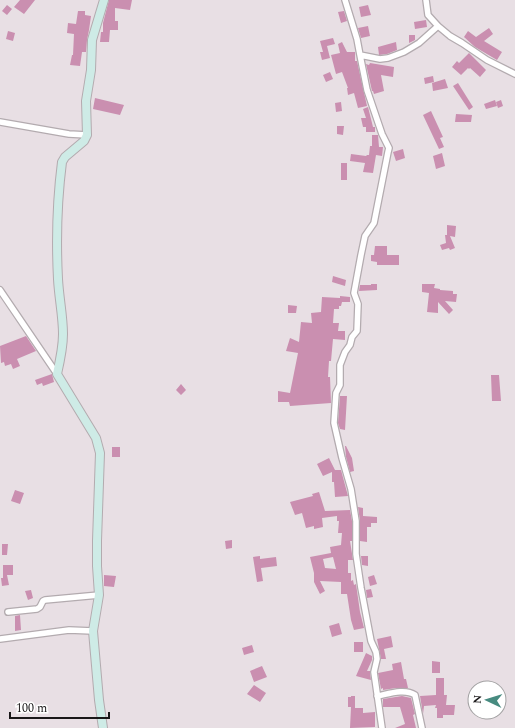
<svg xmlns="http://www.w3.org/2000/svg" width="515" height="728" font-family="Spectral,serif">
  <rect width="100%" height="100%" fill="#e8dfe4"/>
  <path fill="#ca8fb0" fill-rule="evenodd" d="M20,0H35L24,14L14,7Z
    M109,0H132L130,10L115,8V21H118V30H110L109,42H100L101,32H103V23Z
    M7,5L12,9L7,15L2,11Z
    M368,5L371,15L361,17L359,7Z
    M78,11H85V15L91,16L89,30L87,40L86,52H82L80,66L70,65L72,55H73L74,34L67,33L68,23L76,24Z
    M344,11L347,21L341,23L338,12Z
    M426,20L427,27L415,29L414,22Z
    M368,26L370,36L361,38L358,28Z
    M489,28L493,34L484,41L502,52L497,60L475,47L464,37L468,31L476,37Z
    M8,31L15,33L13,41L6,39Z
    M409,35H415V40L409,43Z
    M333,38L335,44L327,46L330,58L322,60L320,52H323L320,41Z
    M342,42L347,52H355V61H357L367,106L358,108L354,93L348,95L347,88H348L342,72L336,74L331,55L340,53L338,44Z
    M396,42L397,50L387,54L379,55L378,47Z
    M469,53L486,70L480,77L470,68L469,69L468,68L461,75L452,67L457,61L459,63Z
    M370,63L394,67L393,77L381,75L384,91L374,94L373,91H372L366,64L369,65Z
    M330,72L333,79L326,82L323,75Z
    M433,76L434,82L425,84L424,78Z
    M445,79L448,88L433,91L432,83Z
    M458,83L473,107L469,110L453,86Z
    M95,98L124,105L120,115L93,109Z
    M495,100L497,106L486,109L484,104Z
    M501,100L503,106L498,108L496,102Z
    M341,102L342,111L336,112L335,103Z
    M368,107L373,127H375V132H366V127H363L361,118H366L363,109Z
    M431,111L443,137L440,138L444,147L439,149L423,115Z
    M456,114L472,115L471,122H455Z
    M337,126H344L343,135L337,134Z
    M372,135H378L379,147H383L382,156L376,155L373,173L363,172L365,163L350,161L351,154L366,156L367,155H369L370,146H372Z
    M403,149L405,158L396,161L393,152Z
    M442,153L445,166L436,169L433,156Z
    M341,163H347V180H341Z
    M447,225L456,226L455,237L450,236L455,248L450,250L449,248L442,250L440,245L446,243L445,235H447Z
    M375,246H387V255H399V265H377V262L371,261V255H374Z
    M333,276L346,280L345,286L332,282Z
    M371,284H377V290L359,291L360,285H371Z
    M422,284H435L434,288L440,289V290L453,291V294H457L456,302L445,301L453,310L449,314L438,302V313L427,312L429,293L422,292Z
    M340,296L350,297V302H342L341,306H339V309H334L333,323H339L338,331H345V340L333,339L331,361H329L328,377H330L331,403L290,406L289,402H278V391L290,393L298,353L286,351L290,338L299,342L301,322L312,323L311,313L321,312L322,297L340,298Z
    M288,305L297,306L296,313H288Z
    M26,336L36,351L17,359L20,366L13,369L11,364L5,366L4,362L1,363L0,346Z
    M52,374L54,382L43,386L42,383L37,385L35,380Z
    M491,375H499L501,401H492Z
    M181,384L186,390L181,395L176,390Z
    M340,396H347L345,430L340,429L338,423Z
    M345,446H346L352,458L354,471L350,472L346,457Z
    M112,447H120V457H112Z
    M329,458L335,470H341L348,496L335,497L334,482H332V472L323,476L317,464Z
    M15,490L24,493L20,504L11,501Z
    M319,492L325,511L350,510L352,521V541H350L353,560H348V573H351V581L353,580L354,585L356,584L360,612L364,628L354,630L351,620L347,594H341V582L320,581L325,591L320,594L314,582V573L310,557L331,553L330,547L341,545L342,533H338L339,521H337V516L322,518L323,527L314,529V526L306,528L302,513L295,515L290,502L313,496L312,494ZM333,557L336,569L325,568L323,559Z
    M358,507L363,508V516L377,517V523H371V527H367V542L360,541V521Z
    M232,540V548L226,549L225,541Z
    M2,544H8L7,555H2Z
    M260,556V559L276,557L277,566L261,568L263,581L257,582L253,557Z
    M361,556H368V566L362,565Z
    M3,565H13V575H7L9,585L2,586L1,578H3Z
    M104,575L116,576L114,587L104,586Z
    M374,575L377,584L370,586L368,577Z
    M371,589L373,597L367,598L366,590Z
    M31,590L33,598L28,600L25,591Z
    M20,615L21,630L15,631V616Z
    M339,623L342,634L332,637L329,626Z
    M391,636L393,647L384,649L386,659H381L377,639Z
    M354,642H363V652H354Z
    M252,645L254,652L244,655L242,648Z
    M366,653L372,656V660L367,671H370L371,680L356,676Z
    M432,661L440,662V673H432Z
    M401,662L404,679H406L408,688H396L383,690V688L381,689L378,673L393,670L392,664Z
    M262,666L267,677L254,682L250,671Z
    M436,678H444V695H447L446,705H455L454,715H443V718H437V708H435L436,705L424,706L423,714L420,696L436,695Z
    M254,685L266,693L260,702L247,694Z
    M351,696H355V708H363V713L375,712V727L350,728L351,707H348V697H351Z
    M402,696L411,698L415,714L413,715L416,728H395L405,724L400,707H383V699Z"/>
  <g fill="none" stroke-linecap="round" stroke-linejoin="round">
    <g stroke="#b3abaf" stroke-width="8">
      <path id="street" d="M345,0L357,39L360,55L380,59L388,58L404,52L419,43L438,26L450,36L462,43L487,60L515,74
        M426,0L428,15L438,26
        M360,55L367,90L382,134L389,148L388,152L374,223L365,236L361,255L354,293L358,304L357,331L352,337L350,345L345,352L340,365V385L336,393L334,423L342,458L351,489L356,521V554L361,588L371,641L376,652L377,659L374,672L382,728
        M0,122L69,134L87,135
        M0,290L57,374
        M8,612L37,609L40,607L43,601L45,600L99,595
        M0,639L69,630L93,631
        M377,696C388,694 405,688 415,695L422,728"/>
    </g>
    <g stroke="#b3abaf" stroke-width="10">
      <path id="secondary" d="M103,728L99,700L93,631L99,595L97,566V541L100,453L96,438L57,374C60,361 63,348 63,334C63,316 59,298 58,279C56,240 57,201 62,162L65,157L84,141L87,135L86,101L91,70L92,40L104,0"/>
    </g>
    <use href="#street" stroke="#fff" stroke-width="5.5"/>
    <use href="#secondary" stroke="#ceebe6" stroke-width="8"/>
  </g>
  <g transform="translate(487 700) rotate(274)"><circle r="19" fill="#ffffff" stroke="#a3a2a3"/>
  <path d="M0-3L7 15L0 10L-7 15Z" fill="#478b80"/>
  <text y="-6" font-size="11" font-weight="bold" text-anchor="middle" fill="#191718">N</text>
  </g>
  <path d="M10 712v6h99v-6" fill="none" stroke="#191718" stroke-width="2"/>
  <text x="16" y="712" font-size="12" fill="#191718" stroke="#ffffff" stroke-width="3" paint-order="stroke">100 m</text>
</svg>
